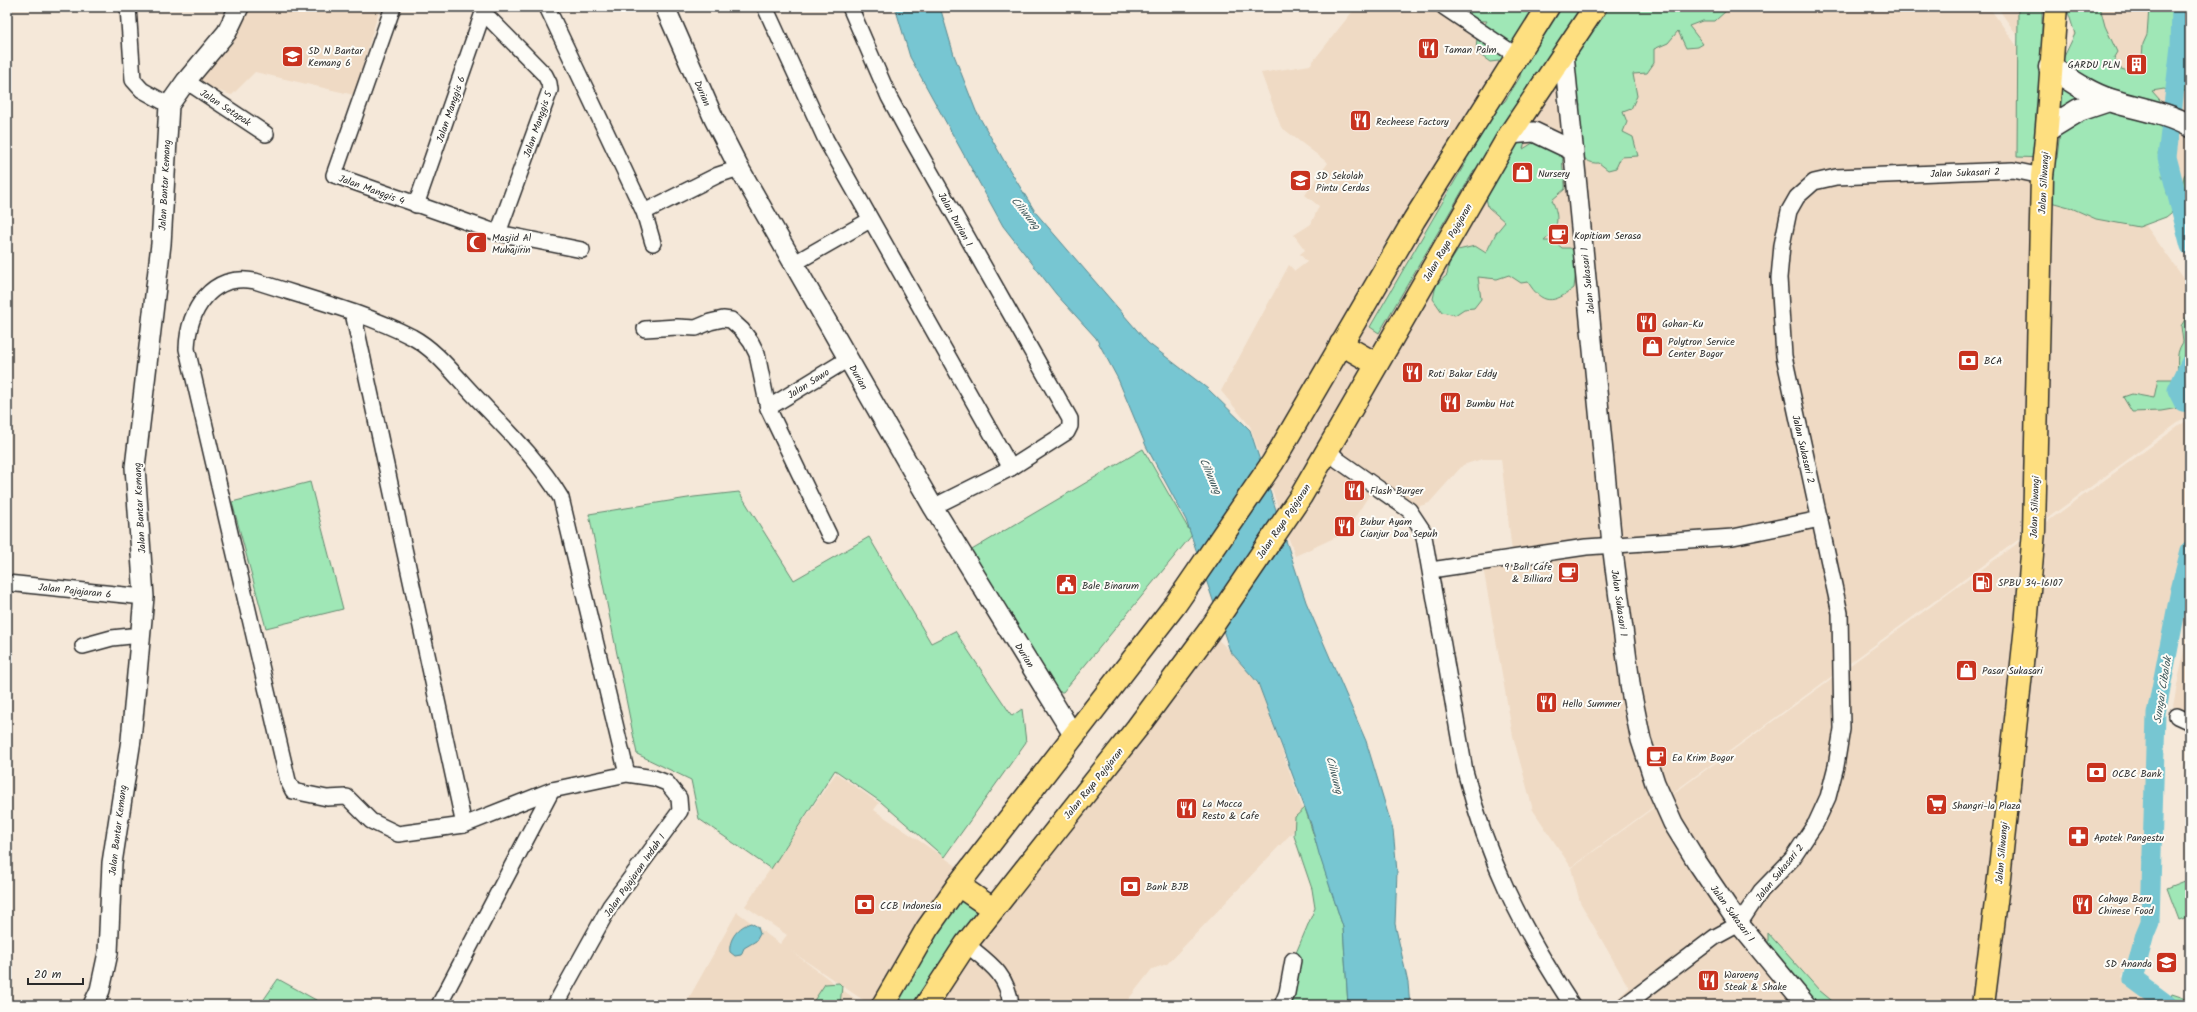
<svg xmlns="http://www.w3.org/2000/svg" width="2197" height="1012" viewBox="0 0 2197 1012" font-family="Kalam,sans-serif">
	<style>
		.built { fill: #efdac4 }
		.green { fill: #9fe7b6; stroke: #658970 }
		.water { fill: #77c6d2; stroke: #59888f }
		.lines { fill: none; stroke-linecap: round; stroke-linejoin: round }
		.canal { stroke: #77c6d2; stroke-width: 19 }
		.minor-casing { stroke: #2b2b2b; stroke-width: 18 }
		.tertiary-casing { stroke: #2b2b2b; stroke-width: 22 }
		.secondary-casing { stroke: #2b2b2b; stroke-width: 25 }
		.primary-casing { stroke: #2b2b2b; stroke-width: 25 }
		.trunk-casing { stroke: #2b2b2b; stroke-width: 25 }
		.minor { stroke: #fdfcf7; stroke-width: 15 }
		.tertiary { stroke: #fdfcf7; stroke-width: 19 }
		.secondary { stroke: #fdfcf7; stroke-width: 22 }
		.primary { stroke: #fedf80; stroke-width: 22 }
		.trunk { stroke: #fedf80; stroke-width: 22 }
		.labels { text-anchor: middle; stroke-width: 4; stroke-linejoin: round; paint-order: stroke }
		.poi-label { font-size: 10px; fill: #2b2b2b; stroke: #fdfcf7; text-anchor: start }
		.street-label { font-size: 10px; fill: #2b2b2b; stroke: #fdfcf7 }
		.water-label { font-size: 11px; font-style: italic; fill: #425a5d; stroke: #fdfcf7 }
	</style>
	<rect width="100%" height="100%" fill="#f5e8d9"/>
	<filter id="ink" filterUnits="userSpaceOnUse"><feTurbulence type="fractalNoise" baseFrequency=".025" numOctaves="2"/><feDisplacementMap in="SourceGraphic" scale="8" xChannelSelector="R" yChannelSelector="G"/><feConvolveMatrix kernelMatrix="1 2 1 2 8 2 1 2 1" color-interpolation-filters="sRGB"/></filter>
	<g filter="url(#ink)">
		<g class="built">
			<polygon points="246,7 380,7 354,95 255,72 232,95 194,84 235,38"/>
			<polygon points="1356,7 1989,7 2190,287 2190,414 1571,867 1533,810 1513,736 1483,567 1513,560 1501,459 1482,459 1463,465 1429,503 1417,507 1373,489 1345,533 1295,556 1250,426 1221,391 1289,265 1295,271 1307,262 1300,254 1305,250 1294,235 1311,224 1319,206 1305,195 1328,163 1281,127 1261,73 1310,65"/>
			<polygon points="1997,7 2036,7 2035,60"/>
			<polygon points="2074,7 2190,7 2190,134 2171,120 2168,154 2176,131 2190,141 2190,243 2175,199 2168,159 2164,189 2070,107"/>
			<polygon points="2190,418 2190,535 2151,714 2144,918 2122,977 2163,1005 1611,1005 1629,988 1580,902 1571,868"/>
			<polygon points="2190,620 2190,719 2173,706"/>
			<polygon points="1209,631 1230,651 1258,683 1306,818 1167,964 1152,969 1124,1005 926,1005"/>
			<polygon points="836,773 879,803 874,810 961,869 869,1004 791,951 863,1005 685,1005 737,912 780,944 787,935 745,906"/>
		</g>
		<g class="green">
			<path d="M 1443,7 L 1735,7 L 1727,10 L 1715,21 L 1702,21 L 1689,26 L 1703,44 L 1698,47 L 1686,48 L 1678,31 L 1668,43 L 1654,49 L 1654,63 L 1647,73 L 1633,74 L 1637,96 L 1631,109 L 1623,112 L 1627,122 L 1623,132 L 1633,137 L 1638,156 L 1621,157 L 1616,168 L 1608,170 L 1599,163 C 1590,164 1582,159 1579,149 L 1583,140 L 1575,132 L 1580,105 L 1576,93 L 1561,95 L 1549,77 L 1529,84 L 1519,101 L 1527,135 L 1523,149 L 1536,141 L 1552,147 L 1563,157 C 1561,169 1566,177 1565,189 L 1552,200 C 1560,218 1559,228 1544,241 L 1554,241 L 1562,248 L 1570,248 L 1583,257 L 1576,271 L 1574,288 C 1554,304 1542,305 1528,282 L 1521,283 L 1509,275 L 1497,279 L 1478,277 L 1481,299 L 1474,308 L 1464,309 L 1455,315 L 1442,312 L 1433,299 L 1436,285 L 1447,275 L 1449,264 L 1458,250 L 1475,246 L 1486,253 L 1496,233 L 1505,222 L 1488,207 L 1483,184 L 1488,174 L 1475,169 L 1379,333 L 1370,327 L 1467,160 L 1464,158 L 1486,116 L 1505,101 L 1520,77 L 1521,63 L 1507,60 L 1490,62 L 1476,52 L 1477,37 L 1487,21 L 1449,20 Z"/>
			<polygon points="2018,7 2042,7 2042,158 2017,157"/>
			<polygon points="2070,7 2100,7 2105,26 2117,52 2114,57 2118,68 2131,72 2142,59 2143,44 2147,35 2149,7 2188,7 2186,13 2190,17 2190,89 2179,93 2171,89 2169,91 2164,89 2152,91 2160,100 2159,117 2165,131 2163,146 2158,154 2165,165 2162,176 2168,184 2167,193 2176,209 2166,217 2139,227 2096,219 2069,207 2047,201 2049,167 2057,158 2060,131 2061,63 2075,34 2068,12"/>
			<polygon points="2190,166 2190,200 2182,188 2184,176"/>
			<path d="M 2190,317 L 2190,406 L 2161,411 L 2132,412 L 2123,397 L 2132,394 L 2154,398 L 2158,379 L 2175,379 C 2181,365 2173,357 2183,342 L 2181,326 L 2186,318 Z"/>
			<polygon points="1143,449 1192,535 1063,692 1049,691 965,554"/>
			<polygon points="310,482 343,609 266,628 232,502"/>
			<polygon points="739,492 794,580 869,537 931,643 955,631 1012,716 1022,709 1026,742 944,857 881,802 835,770 771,869 699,819 691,780 637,754 589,514 694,497"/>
			<polygon points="1305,808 1343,927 1348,1005 1295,1005 1287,993 1293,960 1315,908 1312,889 1294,836 1295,817"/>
			<polygon points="2190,879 2190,916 2179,920 2167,888"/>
			<polygon points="958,885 993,909 926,1005 870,1005"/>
			<polygon points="1768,933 1819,990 1837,1005 1815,1005 1804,994 1768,949"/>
			<polygon points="278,979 325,1005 260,1005"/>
			<polygon points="839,983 842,986 840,1005 811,1005 825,984"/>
			<polygon points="2172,994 2184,998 2189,1005 2168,1005"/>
		</g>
		<g class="water">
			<polygon points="895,7 940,7 954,55 976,111 1003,159 1036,213 1148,343 1208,389 1250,430 1306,602 1366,741 1393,830 1397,871 1395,924 1408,983 1410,1005 1348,1005 1343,927 1319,854 1311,824 1258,683 1230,651 1186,520 1146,446 1118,379 1096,338 1056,294 1003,226 910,57"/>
			<path d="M 751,923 L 758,927 L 760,934 L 756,941 L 744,948 L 741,955 L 735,956 L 730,952 C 728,939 739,926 751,923 Z"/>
		</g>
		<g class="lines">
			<g class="canal">
				<polyline points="2181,7 2180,46 2167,157 2190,246"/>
				<polyline points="2190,363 2177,390 2183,402 2190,403"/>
				<polyline points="2168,1005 2133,979 2145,934 2150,922 2156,714 2180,590 2190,550"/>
			</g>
			<defs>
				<g id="minor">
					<polyline points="128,7 133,80 142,90 169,105"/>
					<polyline points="393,7 334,175 498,233 582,250"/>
					<polyline points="547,7 644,212 653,243"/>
					<polyline points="765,7 826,140 1011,468"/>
					<polyline points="850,7 889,97 910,136 1070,419 1070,426 1067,432 1011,468 933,507"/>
					<polyline points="1444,7 1517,56"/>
					<polyline points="484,13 545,75 549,83 550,90 498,233"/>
					<polyline points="186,81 266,134"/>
					<polyline points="416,205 485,7"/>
					<polyline points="644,212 718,175 739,168"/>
					<polyline points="793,264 870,220"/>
					<polyline points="353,313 464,825"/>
					<polyline points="645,329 677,327 696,328 710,322 723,319 731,320 742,330 751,342 757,354 768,408 829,535"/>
					<polyline points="768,408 848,359"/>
					<path d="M 1329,450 L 1338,460 L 1409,510 L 1423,531 L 1465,771 C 1488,861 1521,927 1572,1005"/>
					<polyline points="1431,570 1586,547 1733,537 1820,519"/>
					<polyline points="7,583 144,597"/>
					<polyline points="83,646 112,638 140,635"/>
					<polyline points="2177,716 2190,722"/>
					<path d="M 966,944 C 989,963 1007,973 1011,1005"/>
					<polyline points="439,1005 552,790"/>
					<path d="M 555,1005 L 610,906 L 680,811 L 679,798 L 667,783 L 654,778 L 627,774 L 552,790 L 464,825 L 398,834 L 371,821 L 347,797 L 327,798 L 293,791 L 288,781 L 187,349 C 188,310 212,272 255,281 C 307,298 363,312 412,337 C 436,350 453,373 471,392 C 503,426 537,458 561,498 L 627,774"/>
					<polyline points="1282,1005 1287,993 1293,960"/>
					<polyline points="1625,1005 1715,937 1739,924 1761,891 1792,859 1816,823 1828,797 1836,766 1842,729 1840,613 1784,356 1779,278 1782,245 1789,211 1797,197 1814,182 1836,177 2013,170 2042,176"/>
				</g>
				<g id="tertiary">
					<polyline points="665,7 714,119 739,168 933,507 1074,736"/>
					<polyline points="1564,54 1612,544 1631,691 1641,740 1655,783 1673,823 1697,862 1739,924 1806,1005"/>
					<polyline points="1510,134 1534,132 1574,151"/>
					<polyline points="93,1005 100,990 108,953 112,863 131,740 144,597 135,467 161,244 169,105 186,81 227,32 239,7"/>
				</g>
				<g id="secondary">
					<path d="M 2050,67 C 2069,79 2088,93 2110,100 C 2137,109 2165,112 2190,126"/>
					<polyline points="2048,129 2079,110 2109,100"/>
				</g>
				<path id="primary" d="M 1983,1005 L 1999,878 L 2026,626 L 2034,531 L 2042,176 C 2049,120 2051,63 2056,7"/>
				<g id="trunk">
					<polyline points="1341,344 1376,364"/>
					<polyline points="958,885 993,909"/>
					<polyline points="883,1005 927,929 958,885 1175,605 1273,462 1414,220 1548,7"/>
					<polyline points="926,1005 966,944 1137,728 1209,631 1301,496 1510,134 1595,7"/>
				</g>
			</defs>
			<use href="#minor" class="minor-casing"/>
			<use href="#tertiary" class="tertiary-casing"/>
			<use href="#secondary" class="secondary-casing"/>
			<use href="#primary" class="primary-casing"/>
			<use href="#trunk" class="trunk-casing"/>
			<use href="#minor" class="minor"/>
			<use href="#tertiary" class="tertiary"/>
			<use href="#secondary" class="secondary"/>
			<use href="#primary" class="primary"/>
			<use href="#trunk" class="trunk"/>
		</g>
	</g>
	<defs>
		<symbol id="restaurant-square" viewBox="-11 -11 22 22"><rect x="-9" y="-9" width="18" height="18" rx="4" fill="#c8321e" stroke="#fdfcf7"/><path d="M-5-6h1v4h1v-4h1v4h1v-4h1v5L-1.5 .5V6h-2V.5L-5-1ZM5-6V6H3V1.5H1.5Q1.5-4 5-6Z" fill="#fff"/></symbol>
		<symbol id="school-square" viewBox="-11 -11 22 22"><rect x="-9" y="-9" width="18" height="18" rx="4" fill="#c8321e" stroke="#fdfcf7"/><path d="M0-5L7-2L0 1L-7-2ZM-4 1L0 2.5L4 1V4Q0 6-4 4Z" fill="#fff"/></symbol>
		<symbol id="building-square" viewBox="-11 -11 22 22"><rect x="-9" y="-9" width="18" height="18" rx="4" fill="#c8321e" stroke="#fdfcf7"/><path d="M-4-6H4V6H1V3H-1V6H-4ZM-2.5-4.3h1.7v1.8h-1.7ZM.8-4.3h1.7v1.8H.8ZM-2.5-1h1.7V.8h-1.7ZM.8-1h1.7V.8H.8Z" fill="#fff"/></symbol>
		<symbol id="shop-square" viewBox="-11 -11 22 22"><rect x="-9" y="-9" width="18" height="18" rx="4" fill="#c8321e" stroke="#fdfcf7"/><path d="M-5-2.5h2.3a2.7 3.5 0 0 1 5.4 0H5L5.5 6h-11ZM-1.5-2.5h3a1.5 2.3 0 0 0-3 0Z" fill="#fff"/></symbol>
		<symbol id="cafe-square" viewBox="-11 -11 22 22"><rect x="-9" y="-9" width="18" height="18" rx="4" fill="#c8321e" stroke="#fdfcf7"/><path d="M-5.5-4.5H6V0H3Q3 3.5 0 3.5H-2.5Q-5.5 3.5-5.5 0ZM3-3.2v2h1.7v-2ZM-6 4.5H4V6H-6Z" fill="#fff"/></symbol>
		<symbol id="mosque-square" viewBox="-11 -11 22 22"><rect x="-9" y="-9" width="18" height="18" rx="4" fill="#c8321e" stroke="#fdfcf7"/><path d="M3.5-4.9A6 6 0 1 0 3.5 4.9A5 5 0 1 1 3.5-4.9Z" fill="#fff"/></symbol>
		<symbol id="bank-square" viewBox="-11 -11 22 22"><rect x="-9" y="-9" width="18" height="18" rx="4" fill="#c8321e" stroke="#fdfcf7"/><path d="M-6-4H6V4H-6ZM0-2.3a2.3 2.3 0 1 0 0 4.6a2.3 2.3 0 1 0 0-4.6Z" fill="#fff"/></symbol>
		<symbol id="fuel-square" viewBox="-11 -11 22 22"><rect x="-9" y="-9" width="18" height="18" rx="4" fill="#c8321e" stroke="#fdfcf7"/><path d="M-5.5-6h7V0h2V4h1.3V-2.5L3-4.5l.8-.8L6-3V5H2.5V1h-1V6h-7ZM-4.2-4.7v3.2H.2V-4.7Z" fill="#fff"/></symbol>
		<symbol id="civic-square" viewBox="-11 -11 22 22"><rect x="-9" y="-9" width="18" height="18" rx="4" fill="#c8321e" stroke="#fdfcf7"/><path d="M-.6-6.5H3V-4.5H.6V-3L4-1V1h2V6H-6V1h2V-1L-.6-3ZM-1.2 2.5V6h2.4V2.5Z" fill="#fff"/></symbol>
		<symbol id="supermarket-square" viewBox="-11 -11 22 22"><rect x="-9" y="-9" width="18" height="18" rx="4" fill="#c8321e" stroke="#fdfcf7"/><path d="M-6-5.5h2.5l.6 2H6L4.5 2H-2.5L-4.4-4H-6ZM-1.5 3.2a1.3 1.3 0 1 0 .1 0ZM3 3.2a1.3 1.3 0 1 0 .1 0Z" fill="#fff"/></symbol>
		<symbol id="pharmacy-square" viewBox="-11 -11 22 22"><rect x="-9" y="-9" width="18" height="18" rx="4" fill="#c8321e" stroke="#fdfcf7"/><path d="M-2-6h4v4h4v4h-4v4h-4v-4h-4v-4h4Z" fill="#fff"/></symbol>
	</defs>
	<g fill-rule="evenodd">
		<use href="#restaurant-square" x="1416" y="36" width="25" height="25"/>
		<use href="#school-square" x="280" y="44" width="25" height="25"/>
		<use href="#building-square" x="2124" y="52" width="25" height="25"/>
		<use href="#restaurant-square" x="1348" y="108" width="25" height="25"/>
		<use href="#shop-square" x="1510" y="160" width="25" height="25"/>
		<use href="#school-square" x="1288" y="168" width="25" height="25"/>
		<use href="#cafe-square" x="1546" y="222" width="25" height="25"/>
		<use href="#mosque-square" x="464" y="230" width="25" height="25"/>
		<use href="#restaurant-square" x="1634" y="310" width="25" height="25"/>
		<use href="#shop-square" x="1640" y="334" width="25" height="25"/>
		<use href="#bank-square" x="1956" y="348" width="25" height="25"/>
		<use href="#restaurant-square" x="1400" y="360" width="25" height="25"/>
		<use href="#restaurant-square" x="1438" y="390" width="25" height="25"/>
		<use href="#restaurant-square" x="1342" y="478" width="25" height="25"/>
		<use href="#restaurant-square" x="1332" y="514" width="25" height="25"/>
		<use href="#cafe-square" x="1556" y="560" width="25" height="25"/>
		<use href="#fuel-square" x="1970" y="570" width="25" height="25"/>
		<use href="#civic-square" x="1054" y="572" width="25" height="25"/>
		<use href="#shop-square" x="1954" y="658" width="25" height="25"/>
		<use href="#restaurant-square" x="1534" y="690" width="25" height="25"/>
		<use href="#cafe-square" x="1644" y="744" width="25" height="25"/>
		<use href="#bank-square" x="2084" y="760" width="25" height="25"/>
		<use href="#supermarket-square" x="1924" y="792" width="25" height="25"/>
		<use href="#restaurant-square" x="1174" y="796" width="25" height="25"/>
		<use href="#pharmacy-square" x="2066" y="824" width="25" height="25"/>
		<use href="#bank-square" x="1118" y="874" width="25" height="25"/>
		<use href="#restaurant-square" x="2070" y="892" width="25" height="25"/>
		<use href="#bank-square" x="852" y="892" width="25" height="25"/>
		<use href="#school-square" x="2154" y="950" width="25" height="25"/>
		<use href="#restaurant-square" x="1696" y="968" width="25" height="25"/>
	</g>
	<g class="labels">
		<g class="poi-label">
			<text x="1444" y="53">Taman Palm</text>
			<text x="308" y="54">SD N Bantar<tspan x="308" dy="12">Kemang 6</tspan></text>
			<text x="2120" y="68" text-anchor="end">GARDU PLN</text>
			<text x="1376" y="125">Recheese Factory</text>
			<text x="1538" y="177">Nursery</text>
			<text x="1316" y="179">SD Sekolah<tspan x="1316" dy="12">Pintu Cerdas</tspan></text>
			<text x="1574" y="239">Kopitiam Serasa</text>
			<text x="492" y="241">Masjid Al<tspan x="492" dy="12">Muhajirin</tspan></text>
			<text x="1662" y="327">Gohan-Ku</text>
			<text x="1668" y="345">Polytron Service<tspan x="1668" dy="12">Center Bogor</tspan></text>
			<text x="1984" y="364">BCA</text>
			<text x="1428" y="377">Roti Bakar Eddy</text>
			<text x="1466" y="407">Bumbu Hot</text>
			<text x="1370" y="494">Flash Burger</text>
			<text x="1360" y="525">Bubur Ayam<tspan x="1360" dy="12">Cianjur Doa Sepuh</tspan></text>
			<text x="1552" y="570" text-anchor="end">9 Ball Cafe<tspan x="1552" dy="12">&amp; Billiard</tspan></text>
			<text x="1998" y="586">SPBU 34-16107</text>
			<text x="1082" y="589">Bale Binarum</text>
			<text x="1982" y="674">Pasar Sukasari</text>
			<text x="1562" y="707">Hello Summer</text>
			<text x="1672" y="761">Ea Krim Bogor</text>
			<text x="2112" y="777">OCBC Bank</text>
			<text x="1202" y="807">La Mocca<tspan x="1202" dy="12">Resto &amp; Cafe</tspan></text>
			<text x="1952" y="809">Shangri-la Plaza</text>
			<text x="2094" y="841">Apotek Pangestu</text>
			<text x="1146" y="890">Bank BJB</text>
			<text x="2098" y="902">Cahaya Baru<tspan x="2098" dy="12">Chinese Food</tspan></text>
			<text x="880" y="909">CCB Indonesia</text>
			<text x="2152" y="967" text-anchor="end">SD Ananda</text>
			<text x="1724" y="978">Waroeng<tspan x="1724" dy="12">Steak &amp; Shake</tspan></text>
		</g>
		<g class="street-label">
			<text transform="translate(703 93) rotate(67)" y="4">Durian</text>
			<text transform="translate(226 107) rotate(33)" y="4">Jalan Setapak</text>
			<text transform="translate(450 109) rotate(-71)" y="4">Jalan Manggis 6</text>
			<text transform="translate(537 124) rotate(-71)" y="4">Jalan Manggis 5</text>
			<text transform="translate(1965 172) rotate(-2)" y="4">Jalan Sukasari 2</text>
			<text transform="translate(2043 183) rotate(-87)" y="4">Jalan Siliwangi</text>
			<text transform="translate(164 185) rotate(-87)" y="4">Jalan Bantar Kemang</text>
			<text transform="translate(372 189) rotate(20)" y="4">Jalan Manggis 4</text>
			<text transform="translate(956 219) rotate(61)" y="4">Jalan Durian 1</text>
			<text transform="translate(1447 242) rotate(-60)" y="4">Jalan Raya Pajajaran</text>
			<text transform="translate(1587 281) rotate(-96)" y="4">Jalan Sukasari 1</text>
			<text transform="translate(859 377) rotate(60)" y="4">Durian</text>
			<text transform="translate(808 383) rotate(-32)" y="4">Jalan Sawo</text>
			<text transform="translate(1804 449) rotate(77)" y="4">Jalan Sukasari 2</text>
			<text transform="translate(2034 507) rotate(-88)" y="4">Jalan Siliwangi</text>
			<text transform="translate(139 508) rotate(-93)" y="4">Jalan Bantar Kemang</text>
			<text transform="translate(1283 521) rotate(-56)" y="4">Jalan Raya Pajajaran</text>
			<text transform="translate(75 590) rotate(6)" y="4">Jalan Pajajaran 6</text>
			<text transform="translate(1620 603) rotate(82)" y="4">Jalan Sukasari 1</text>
			<text transform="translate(1025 655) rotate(58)" y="4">Durian</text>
			<text transform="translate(1093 783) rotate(-51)" y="4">Jalan Raya Pajajaran</text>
			<text transform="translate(117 830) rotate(-83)" y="4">Jalan Bantar Kemang</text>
			<text transform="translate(2001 853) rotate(-85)" y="4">Jalan Siliwangi</text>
			<text transform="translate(1779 872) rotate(-51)" y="4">Jalan Sukasari 2</text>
			<text transform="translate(634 875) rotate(-55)" y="4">Jalan Pajajaran Indah I</text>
			<text transform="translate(1733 913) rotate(54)" y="4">Jalan Sukasari 1</text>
		</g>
		<g class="water-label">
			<text transform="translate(1026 213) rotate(51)" y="4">Ciliwung</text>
			<text transform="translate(1211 476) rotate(66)" y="4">Ciliwung</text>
			<text transform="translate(2162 690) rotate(-81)" y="4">Sungai Cibalok</text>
			<text transform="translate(1335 775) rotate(75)" y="4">Ciliwung</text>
		</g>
	</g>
	<rect width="2197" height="1012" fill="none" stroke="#fdfcf7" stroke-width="24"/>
	<rect x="12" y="12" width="2173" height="988" fill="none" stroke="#2b2b2b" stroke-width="1.5" filter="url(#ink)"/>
	<path d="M28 978v6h55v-6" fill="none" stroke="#2b2b2b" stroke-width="2"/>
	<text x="34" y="978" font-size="12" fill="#2b2b2b" stroke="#fdfcf7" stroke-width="3" paint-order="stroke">20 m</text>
</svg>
